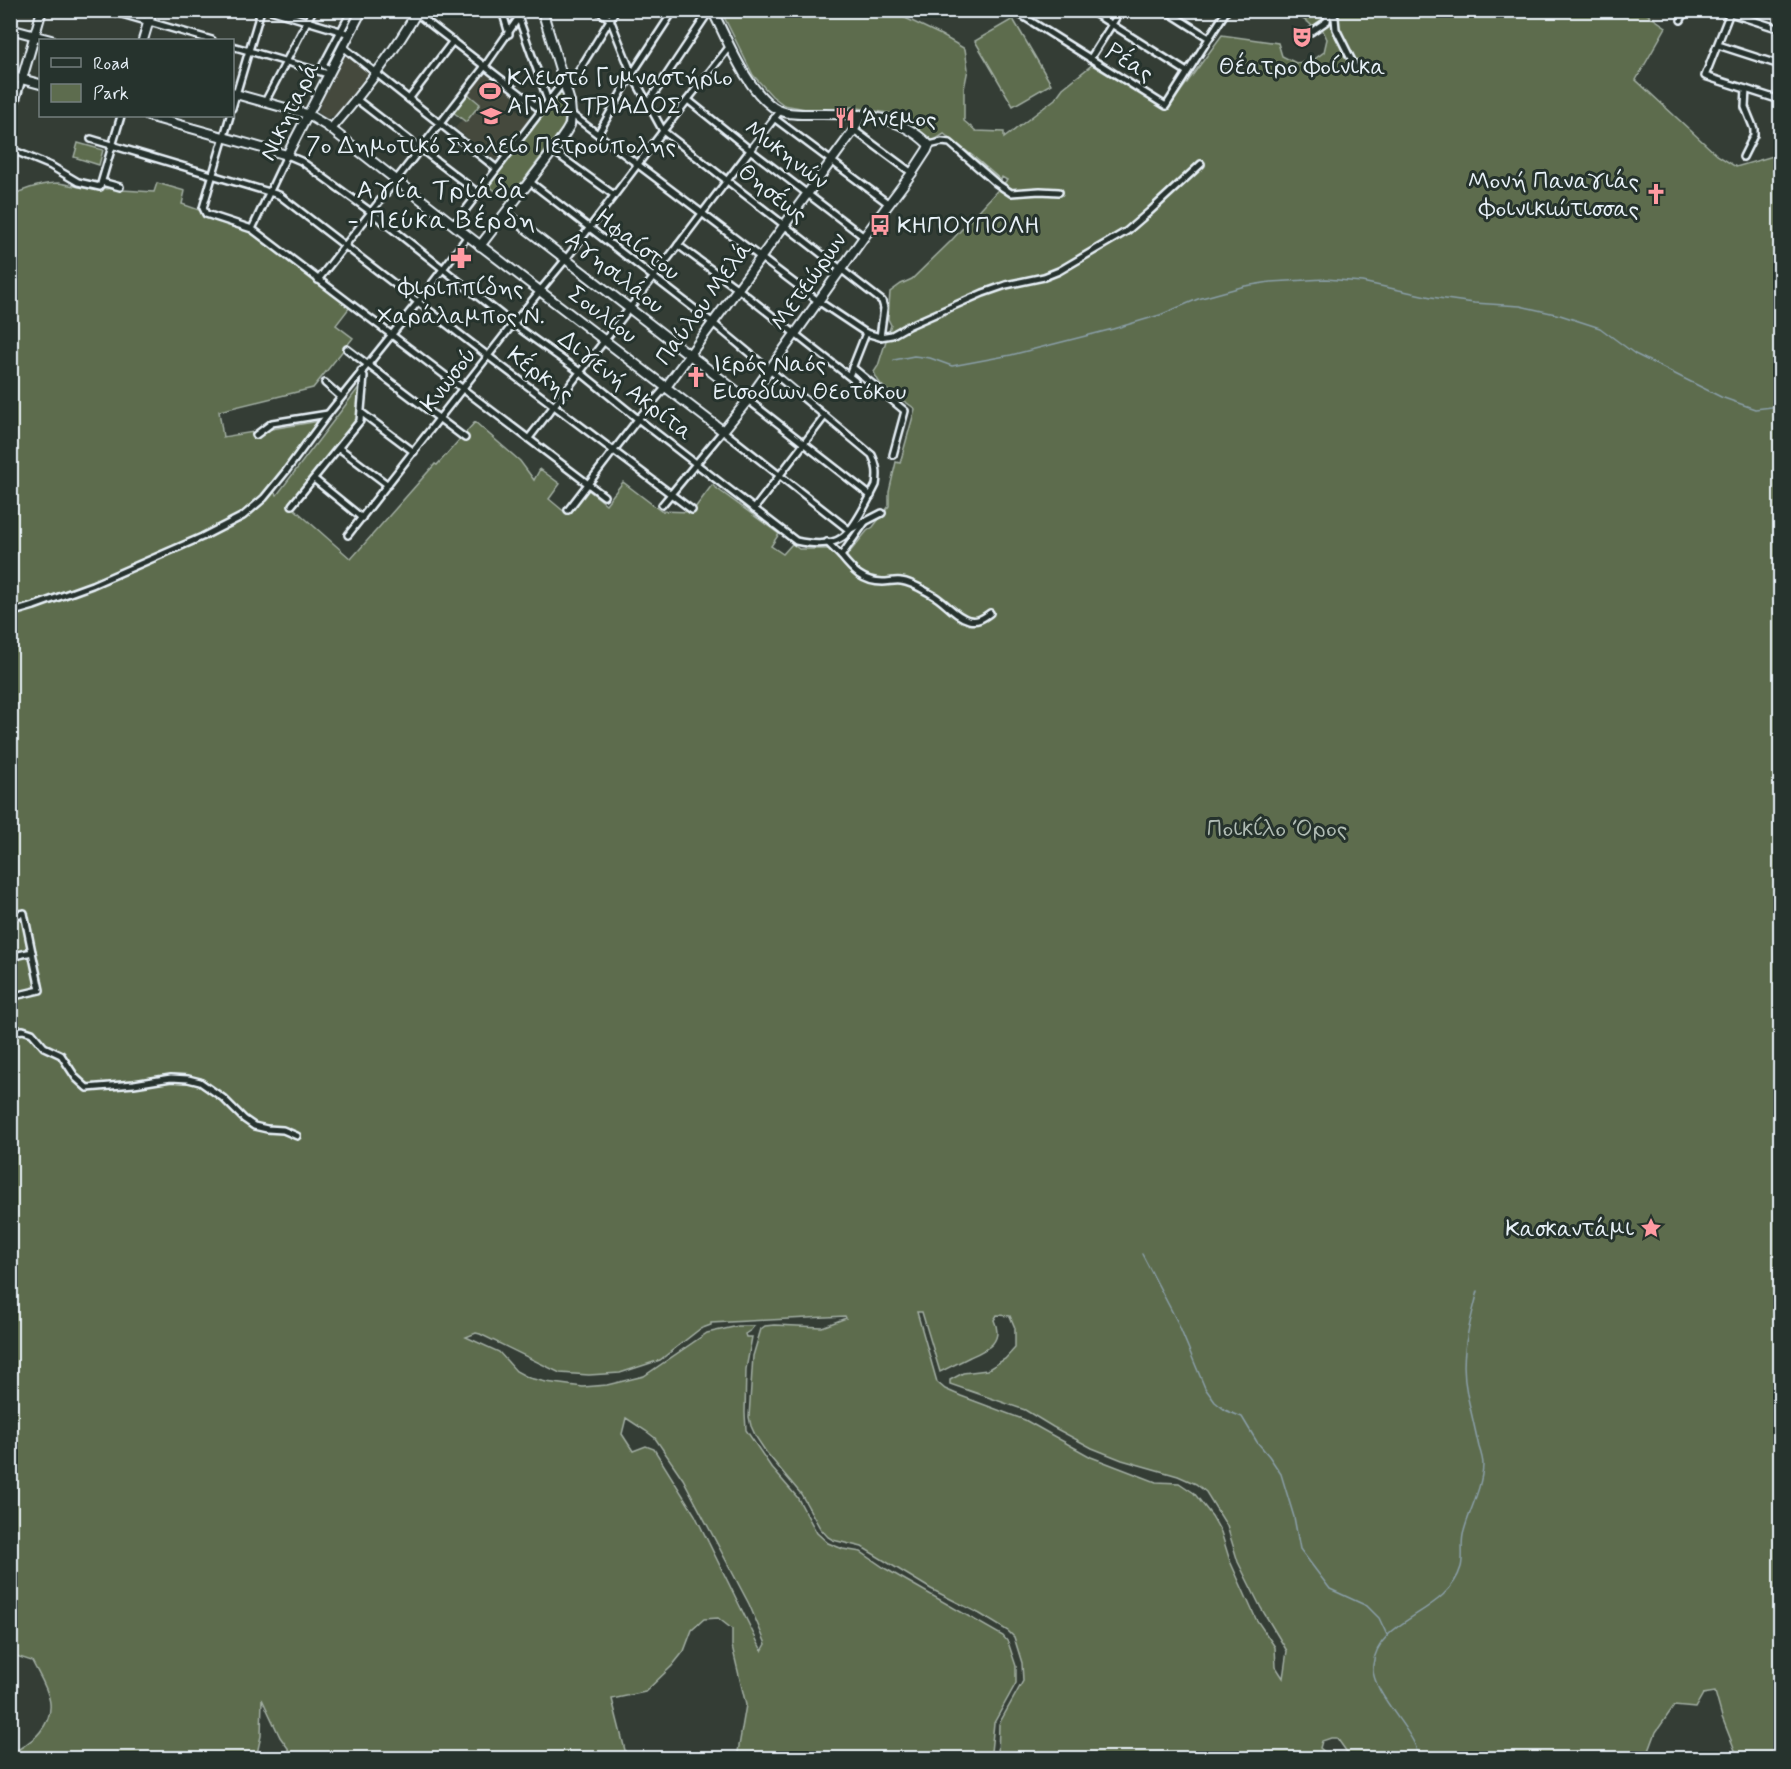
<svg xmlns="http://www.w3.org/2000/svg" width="1791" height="1769" viewBox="0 0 1791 1769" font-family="Mynerve,sans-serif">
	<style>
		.built { fill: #44493e }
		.green { fill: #5d6c4e; stroke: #a2aea3; stroke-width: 1.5; fill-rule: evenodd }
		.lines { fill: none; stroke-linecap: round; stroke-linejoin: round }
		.stream { stroke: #8a9fa8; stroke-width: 1.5 }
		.street-casing { stroke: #e8f1f8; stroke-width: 10 }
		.secondary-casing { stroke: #e8f1f8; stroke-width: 12 }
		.street { stroke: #26332d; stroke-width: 5 }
		.secondary { stroke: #26332d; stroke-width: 8 }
		.labels { text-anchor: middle; stroke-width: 6; stroke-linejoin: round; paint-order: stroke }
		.street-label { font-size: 24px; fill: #e8f1f8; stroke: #26332d }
		.poi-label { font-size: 24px; fill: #e8f1f8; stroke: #26332d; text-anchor: start }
		.park-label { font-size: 24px; fill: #b0bcb4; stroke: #26332d }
		.neighbourhood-label { font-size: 26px; letter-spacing: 1.5px; fill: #e8f1f8; stroke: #26332d }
	</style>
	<rect width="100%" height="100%" fill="#343d35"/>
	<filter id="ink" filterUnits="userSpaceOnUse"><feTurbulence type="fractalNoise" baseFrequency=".0167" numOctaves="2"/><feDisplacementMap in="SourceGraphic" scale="12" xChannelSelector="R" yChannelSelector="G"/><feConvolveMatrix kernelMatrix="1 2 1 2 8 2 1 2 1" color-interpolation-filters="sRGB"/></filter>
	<g filter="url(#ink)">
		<g class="built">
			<polygon points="344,53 370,73 370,76 335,118 332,116 327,119 318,112 320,108 318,107 333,81 331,79"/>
			<polygon points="485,71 517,96 511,104 529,119 496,161 455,128 462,120 453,112"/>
		</g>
		<g class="green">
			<path d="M 1641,10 L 1666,27 L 1636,80 L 1717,155 L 1736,167 L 1780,154 L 1780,1758 L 1738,1758 L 1722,1717 L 1715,1692 L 1703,1694 L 1695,1708 L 1674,1706 L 1656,1732 L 1649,1751 L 1662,1758 L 1351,1758 L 1337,1738 L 1331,1738 L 1322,1741 L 1320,1748 L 1332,1758 L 998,1758 L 999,1724 L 1023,1681 L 1022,1663 L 1014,1637 L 1008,1631 L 980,1614 L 931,1589 L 862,1547 L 833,1540 L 828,1537 L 820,1528 L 801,1494 L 766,1452 L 756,1437 L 751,1426 L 749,1417 L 753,1356 L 761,1329 L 765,1326 L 774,1325 L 822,1327 L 846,1318 L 845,1316 L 711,1323 L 711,1325 L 700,1329 L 660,1360 L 620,1373 L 589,1375 L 560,1373 L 480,1334 L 476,1333 L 466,1337 L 499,1352 L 516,1371 L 529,1378 L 546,1382 L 583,1387 L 607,1385 L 644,1376 L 707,1333 L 738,1326 L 754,1326 L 751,1330 L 745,1334 L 746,1337 L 752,1337 L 746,1369 L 745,1413 L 746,1430 L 771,1467 L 797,1497 L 817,1533 L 828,1543 L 843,1549 L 861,1552 L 886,1569 L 1003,1636 L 1008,1642 L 1016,1666 L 1016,1683 L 994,1723 L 991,1752 L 993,1758 L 734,1758 L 738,1752 L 746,1705 L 732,1646 L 732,1629 L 718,1618 L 704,1619 L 692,1630 L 684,1651 L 672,1666 L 645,1692 L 612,1699 L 627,1758 L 295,1758 L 280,1737 L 262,1699 L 261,1736 L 256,1758 L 29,1758 L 13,1753 C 22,1747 34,1740 40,1732 C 61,1706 45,1687 32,1661 L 10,1654 L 10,196 C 25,189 42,183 59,183 L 100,191 L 104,188 L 107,189 L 108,187 L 122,190 L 154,192 L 157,183 L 185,191 L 182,204 L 202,211 L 203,217 L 245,230 L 252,234 L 350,307 L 336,325 L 353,338 L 313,388 L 219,411 L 223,437 L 320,421 L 269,488 L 277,495 L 360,386 L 358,420 L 290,505 L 351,559 L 435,464 L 437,465 L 475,422 L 520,461 L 534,480 L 540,469 L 560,484 L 549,499 L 567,514 L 587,489 L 606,504 L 623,482 L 661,511 L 692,512 L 712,485 L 779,534 L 771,546 L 783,554 L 792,544 L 799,549 L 829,549 L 845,565 L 845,558 L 867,531 L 873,527 L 889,506 L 889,492 L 896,462 L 900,463 L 915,409 C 899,395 882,394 874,372 L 878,366 L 891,325 L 888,319 L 890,292 L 901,284 L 912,279 L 950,242 L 1007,180 L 1002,177 L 1001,180 L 973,156 L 944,134 L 933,141 L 899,115 L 852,107 L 831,110 L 811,110 L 784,105 L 772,96 L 753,75 L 721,11 L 899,11 L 899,15 L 941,35 L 965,49 L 968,69 L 964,89 L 964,121 L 976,131 L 1004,132 L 1004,138 L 1055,99 L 1063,88 L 1092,65 L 1167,110 L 1222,35 L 1278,43 L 1282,56 L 1296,63 L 1312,61 L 1324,52 L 1327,39 L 1320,24 L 1314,28 L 1308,22 L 1299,17 L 1303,11 ZM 917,1312 L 922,1312 L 940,1372 C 950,1367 960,1362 970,1357 C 988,1349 1004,1342 994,1320 L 997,1315 L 1010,1316 L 1015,1328 L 1015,1348 L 1005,1359 L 987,1370 L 963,1373 L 950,1380 L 950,1384 L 1025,1410 L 1053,1427 L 1092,1448 L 1122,1460 L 1178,1476 L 1196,1484 L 1206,1492 L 1227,1526 L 1238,1562 L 1261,1608 L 1287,1651 L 1283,1678 L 1276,1667 L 1275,1647 L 1256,1619 L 1230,1561 L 1221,1532 L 1212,1516 L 1194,1493 L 1179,1483 L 1156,1482 L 1091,1457 L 1025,1420 L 961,1396 L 945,1389 L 937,1382 ZM 626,1418 L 646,1431 L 655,1438 L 683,1479 L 749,1604 L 766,1644 L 762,1651 L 695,1515 L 654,1449 L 646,1446 L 633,1451 L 622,1434 Z"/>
			<polygon points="1013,19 1051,84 1013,106 975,41"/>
			<polygon points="561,88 566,107 564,126 508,201 488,185"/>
			<polygon points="468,94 480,104 466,122 453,112"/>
			<polygon points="78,143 103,150 99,165 74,157"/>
		</g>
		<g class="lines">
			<g class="stream">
				<polyline points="894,360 914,356 930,358 952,366 1011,355 1113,329 1160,315 1198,299 1245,286 1270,282 1326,279 1362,282 1431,297 1474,303 1520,306 1560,315 1600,328 1635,354 1721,397 1755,409 1780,406"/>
				<polyline points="1142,1254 1177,1321 1205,1388 1215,1402 1225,1410 1242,1417 1257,1442 1269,1456 1281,1474 1294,1517 1300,1549 1330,1589 1367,1606 1379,1618 1387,1635"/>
				<polyline points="1780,1659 1776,1680 1780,1715"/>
				<path d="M 1417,1758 C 1417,1754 1417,1749 1415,1745 C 1406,1723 1370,1689 1373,1665 C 1378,1617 1447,1615 1461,1567 C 1464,1556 1460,1542 1464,1531 C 1470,1509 1482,1488 1483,1465 C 1483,1460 1481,1453 1479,1447 C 1475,1430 1471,1412 1467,1394 C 1459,1356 1469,1327 1478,1291"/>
				<polyline points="1778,1758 1780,1745"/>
			</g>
			<defs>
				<g id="street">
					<polyline points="108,10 212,40"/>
					<polyline points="270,10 350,34"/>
					<polyline points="412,10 541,110"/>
					<polyline points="502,10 509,34"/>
					<polyline points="511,10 521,16"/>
					<polyline points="597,10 610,19 632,74 663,131 882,301 884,308 880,337"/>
					<polyline points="1013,10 1166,106 1227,10"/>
					<polyline points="1089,10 1187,72"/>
					<polyline points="1165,10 1209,38"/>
					<polyline points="1328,10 1335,18 1336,29 1355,67"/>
					<polyline points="1731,10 1705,76 1780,100"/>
					<polyline points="1730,13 1780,29"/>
					<polyline points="519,19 548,101"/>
					<polyline points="1681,20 1686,10"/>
					<polyline points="1311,32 1327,21 1328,11"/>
					<polyline points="1718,45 1780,65"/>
					<polyline points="232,46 328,74"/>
					<polyline points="343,47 496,168"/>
					<polyline points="1090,59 1121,10"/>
					<polyline points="331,70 323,65 352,10"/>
					<polyline points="567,90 616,10"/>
					<polyline points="356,99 478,193"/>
					<polyline points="409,99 453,41"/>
					<polyline points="688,100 750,150 864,237"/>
					<polyline points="265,102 313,10"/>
					<polyline points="648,103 710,10"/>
					<polyline points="10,108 16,100 22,79"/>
					<polyline points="232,108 261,10"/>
					<polyline points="571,114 818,301 866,333 880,337 892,335 908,326 983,293 1006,285 1044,277 1059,271 1127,231 1149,212 1201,164"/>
					<polyline points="230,116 203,208 206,214 252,229 604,496"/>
					<polyline points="774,118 889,204"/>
					<polyline points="854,130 912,173"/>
					<polyline points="598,134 632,74 674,10"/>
					<polyline points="91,139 279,195 488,356 692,510"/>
					<polyline points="929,145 942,142 950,143 996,183 1011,193 1040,191 1059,192"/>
					<polyline points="1778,148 1780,138"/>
					<polyline points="10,149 51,166 78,182 100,187 121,116"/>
					<polyline points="553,151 614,195"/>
					<polyline points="1743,157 1754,135 1754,129 1745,107 1746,89"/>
					<polyline points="102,182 120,187"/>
					<polyline points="454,225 564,81"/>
					<path d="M 252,229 L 287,155 L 301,161 L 371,212 L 513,324 L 580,372 L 638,419 L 796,541 C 810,544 831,546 843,537 C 854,529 870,497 876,485 C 878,473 877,466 872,455 L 713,323 L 530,182"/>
					<polyline points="678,245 738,289 855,381"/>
					<polyline points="318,280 485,66 524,10"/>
					<polyline points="347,349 465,438"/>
					<polyline points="852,367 905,411 893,455"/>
					<polyline points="849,376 866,333"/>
					<polyline points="325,383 341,397"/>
					<polyline points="748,400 871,496"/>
					<polyline points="362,413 414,452"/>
					<polyline points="256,435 272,423 328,414"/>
					<polyline points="529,438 653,278 780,111"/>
					<polyline points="339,448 388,485"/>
					<polyline points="314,479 362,518"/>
					<polyline points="292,505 360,421 364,376 361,371"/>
					<polyline points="662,505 723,431 849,530 882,513"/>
					<polyline points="754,509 825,416"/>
					<polyline points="568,510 638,419 666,387"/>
					<polyline points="348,535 513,324 566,259 663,131 730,46"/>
					<polyline points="827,542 841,556 865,522"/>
					<path d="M 841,556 C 853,571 863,582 883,582 C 889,582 895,580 901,581 C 911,582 922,589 931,594 C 945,601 954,616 969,620 C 978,622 983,618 990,613"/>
					<polyline points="10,613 34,606 92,585 202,537 243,516 264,498 286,471 328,414 418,302 468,236"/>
					<polyline points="10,916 24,913 32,952 10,957"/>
					<polyline points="10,997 40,990 32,952"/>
					<polyline points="10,1032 23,1030 32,1033 44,1047 61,1055 76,1078 87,1088 134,1084 171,1078 188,1079 200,1082 223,1098 244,1119 254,1126 267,1129 283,1130 297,1136"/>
				</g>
				<g id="secondary">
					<polyline points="10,29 51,40"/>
					<polyline points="143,40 152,10"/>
					<polyline points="10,76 40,84"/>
					<polyline points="22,79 42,10"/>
					<path d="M 232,93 L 307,114 L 327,126 L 468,236 L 723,431 L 748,400 L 864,237 L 912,173 L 927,150 L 929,145 C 896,112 856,114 813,114 C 799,114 785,115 773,107 C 745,87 728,41 712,10"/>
					<polyline points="148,116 287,155 362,10"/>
					<path d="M 331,129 C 363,92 394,53 418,10"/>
					<polyline points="506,213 748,400"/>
					<polyline points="480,246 553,151 566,132 570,125 571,114 570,102 542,10"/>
					<polyline points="666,387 854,130 861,115"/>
				</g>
			</defs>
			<use href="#street" class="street-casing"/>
			<use href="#secondary" class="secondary-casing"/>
			<use href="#street" class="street"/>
			<use href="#secondary" class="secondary"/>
		</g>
	</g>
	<defs>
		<symbol id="theatre-bare" viewBox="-9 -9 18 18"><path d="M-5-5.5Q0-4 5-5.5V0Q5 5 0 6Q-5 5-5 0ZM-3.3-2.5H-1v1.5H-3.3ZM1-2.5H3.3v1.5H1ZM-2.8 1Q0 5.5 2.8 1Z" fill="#ff9aa2" stroke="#26332d" stroke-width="2.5" paint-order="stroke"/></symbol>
		<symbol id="stadium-bare" viewBox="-9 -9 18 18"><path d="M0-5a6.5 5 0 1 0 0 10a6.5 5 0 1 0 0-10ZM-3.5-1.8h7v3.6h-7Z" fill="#ff9aa2" stroke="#26332d" stroke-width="2.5" paint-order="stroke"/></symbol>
		<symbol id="school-bare" viewBox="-9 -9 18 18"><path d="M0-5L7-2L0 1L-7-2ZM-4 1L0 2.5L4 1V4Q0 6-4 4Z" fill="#ff9aa2" stroke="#26332d" stroke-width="2.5" paint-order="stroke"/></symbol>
		<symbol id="restaurant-bare" viewBox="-9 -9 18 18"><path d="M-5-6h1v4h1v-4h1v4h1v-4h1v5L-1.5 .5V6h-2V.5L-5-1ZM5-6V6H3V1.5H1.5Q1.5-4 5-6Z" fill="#ff9aa2" stroke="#26332d" stroke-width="2.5" paint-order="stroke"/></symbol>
		<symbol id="church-bare" viewBox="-9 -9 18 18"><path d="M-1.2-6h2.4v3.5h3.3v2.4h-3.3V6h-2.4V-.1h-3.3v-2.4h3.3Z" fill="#ff9aa2" stroke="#26332d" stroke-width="2.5" paint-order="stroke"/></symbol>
		<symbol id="bus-bare" viewBox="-9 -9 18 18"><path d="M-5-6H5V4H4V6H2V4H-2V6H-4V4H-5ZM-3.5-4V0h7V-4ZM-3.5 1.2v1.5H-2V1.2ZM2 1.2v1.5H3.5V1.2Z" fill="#ff9aa2" stroke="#26332d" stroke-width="2.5" paint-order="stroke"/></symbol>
		<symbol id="pharmacy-bare" viewBox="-9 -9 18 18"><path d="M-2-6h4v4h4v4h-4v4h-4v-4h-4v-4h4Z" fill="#ff9aa2" stroke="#26332d" stroke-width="2.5" paint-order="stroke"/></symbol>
		<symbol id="sight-bare" viewBox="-9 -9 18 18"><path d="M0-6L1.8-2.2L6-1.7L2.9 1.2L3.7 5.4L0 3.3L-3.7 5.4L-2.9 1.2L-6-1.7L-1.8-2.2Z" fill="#ff9aa2" stroke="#26332d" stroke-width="2.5" paint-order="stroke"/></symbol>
	</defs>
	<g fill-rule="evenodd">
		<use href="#theatre-bare" x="1287" y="22" width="30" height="30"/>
		<use href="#stadium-bare" x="475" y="76" width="30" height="30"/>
		<use href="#school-bare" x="476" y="101" width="30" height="30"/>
		<use href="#restaurant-bare" x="830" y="103" width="30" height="30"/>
		<use href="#church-bare" x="1641" y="179" width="30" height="30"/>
		<use href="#bus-bare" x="865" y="210" width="30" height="30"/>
		<use href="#pharmacy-bare" x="446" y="243" width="30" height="30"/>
		<use href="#church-bare" x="681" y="362" width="30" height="30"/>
		<use href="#sight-bare" x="1636" y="1213" width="30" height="30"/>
	</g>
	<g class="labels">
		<g class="street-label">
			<text transform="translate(1130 62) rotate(32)" y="8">Ρέας</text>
			<text transform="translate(289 111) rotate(-64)" y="8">Νικηταρά</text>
			<text transform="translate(787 154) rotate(37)" y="8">Μυκηνών</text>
			<text transform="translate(773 193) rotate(38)" y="8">Θησέως</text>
			<text transform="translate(638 244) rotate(38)" y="8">Ηφαίστου</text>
			<text transform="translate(615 272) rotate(38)" y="8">Αγησιλάου</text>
			<text transform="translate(808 281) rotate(-55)" y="8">Μετεώρων</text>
			<text transform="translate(703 303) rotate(-54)" y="8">Παύλου Μελά</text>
			<text transform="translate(603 314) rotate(37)" y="8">Σουλίου</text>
			<text transform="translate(541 374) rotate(37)" y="8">Κέρκης</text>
			<text transform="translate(448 379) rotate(-52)" y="8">Κνωσού</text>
			<text transform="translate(626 385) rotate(38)" y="8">Διγενή Ακρίτα</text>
		</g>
		<g class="poi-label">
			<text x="1302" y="74" text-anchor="middle">Θέατρο Φοίνικα</text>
			<text x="507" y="85">Κλειστό Γυμναστήριο<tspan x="507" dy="28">ΑΓΙΑΣ ΤΡΙΑΔΟΣ</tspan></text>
			<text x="862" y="126">Άνεμος</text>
			<text x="491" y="153" text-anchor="middle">7ο Δημοτικό Σχολείο Πετρούπολης</text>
			<text x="1639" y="188" text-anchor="end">Μονή Παναγιάς<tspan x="1639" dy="28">Φοινικιώτισσας</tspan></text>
			<text x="897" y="233">ΚΗΠΟΥΠΟΛΗ</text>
			<text x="461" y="295" text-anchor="middle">Φιριππίδης<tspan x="461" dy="28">Χαράλαμπος Ν.</tspan></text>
			<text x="713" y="371">Ιερός Ναός<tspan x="713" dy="28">Εισοδίων Θεοτόκου</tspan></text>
			<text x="1634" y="1236" text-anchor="end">Κασκαντάμι</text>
		</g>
		<g class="park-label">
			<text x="1277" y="836">Ποικίλο Όρος</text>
		</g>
		<g class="neighbourhood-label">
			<text x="442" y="198">Αγία Τριάδα<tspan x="442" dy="30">- Πεύκα Βέρδη</tspan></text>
		</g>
	</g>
	<rect width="1791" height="1769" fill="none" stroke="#26332d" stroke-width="36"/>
	<rect x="18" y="18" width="1755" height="1733" fill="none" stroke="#e8f1f8" stroke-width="2" filter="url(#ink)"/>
	<rect x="39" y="39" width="195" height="78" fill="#26332d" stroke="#747f7e" stroke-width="1.5"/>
	<rect x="51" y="58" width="30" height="9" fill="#26332d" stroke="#747f7e" stroke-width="1.5"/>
	<text x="93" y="69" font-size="18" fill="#e8f1f8">Road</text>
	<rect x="51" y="84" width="30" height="18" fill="#5d6c4e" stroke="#747f7e" stroke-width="1.5"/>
	<text x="93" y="99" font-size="18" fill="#e8f1f8">Park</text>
</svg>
